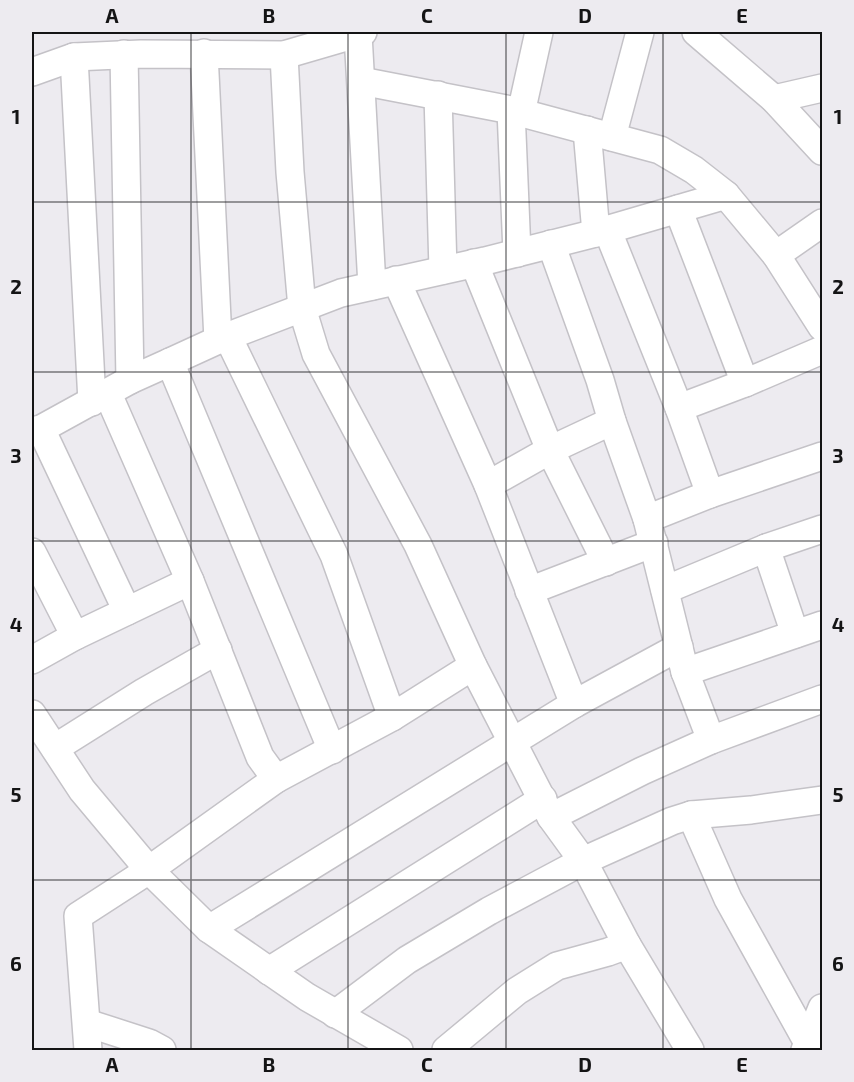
<svg xmlns="http://www.w3.org/2000/svg" width="854" height="1082" viewBox="0 0 854 1082" font-family="'Exo 2',sans-serif">
	<style>
		.lines { fill: none; stroke-linecap: round; stroke-linejoin: round }
		.minor-casing { stroke: #c4c2c7; stroke-width: 30 }
		.minor { stroke: #fff; stroke-width: 27 }
		.grid { fill: none; stroke: #141415; stroke-width: 1.5; stroke-opacity: 0.55 }
		.neatline { fill: none; stroke: #141415; stroke-width: 2 }
		.grid-label { font-size: 20px; text-anchor: middle; font-weight: bold; fill: #141415 }
	</style>
	<rect width="100%" height="100%" fill="#edebf0"/>
	<g class="lines">
		<defs>
			<g id="minor">
				<polyline points="696,32 774,99 822,151"/>
				<polyline points="358,34 372,286"/>
				<polyline points="204,53 218,340"/>
				<polyline points="124,54 130,380"/>
				<polyline points="284,55 290,172 302,308 316,354 418,545 473,666 551,817 583,861 627,945 690,1050"/>
				<polyline points="74,57 92,402"/>
				<polyline points="32,72 74,57 141,54 284,55 363,32"/>
				<polyline points="361,81 511,110 660,150 694,170 726,195 776,255 822,327"/>
				<polyline points="438,95 443,270"/>
				<polyline points="774,99 822,88"/>
				<polyline points="511,110 517,253"/>
				<polyline points="521,113 539,32"/>
				<polyline points="587,130 596,233"/>
				<polyline points="612,137 640,32"/>
				<polyline points="678,209 745,383"/>
				<polyline points="607,229 679,408 710,494"/>
				<polyline points="551,244 600,380 612,421 647,519 685,672 711,740"/>
				<polyline points="776,255 822,223"/>
				<polyline points="474,263 550,450 606,562"/>
				<polyline points="396,280 488,485 574,704"/>
				<polyline points="228,337 334,555 392,717"/>
				<polyline points="170,362 332,750"/>
				<polyline points="108,394 190,581 260,757 276,779"/>
				<polyline points="679,408 745,383 822,350"/>
				<polyline points="41,429 127,611"/>
				<polyline points="32,431 41,429 130,380 170,362 218,340 341,293 485,261 596,233 726,195"/>
				<polyline points="488,485 550,450 612,421"/>
				<polyline points="647,519 710,494 822,456"/>
				<polyline points="766,548 795,634"/>
				<polyline points="32,552 75,636"/>
				<polyline points="665,590 766,548 822,529"/>
				<polyline points="529,591 654,543"/>
				<polyline points="32,660 75,636 190,581"/>
				<polyline points="685,672 822,625"/>
				<polyline points="32,714 82,790 149,870 209,929 307,997 399,1050"/>
				<polyline points="55,748 144,692 218,650"/>
				<polyline points="691,815 728,899 808,1043"/>
				<polyline points="551,817 642,771 711,740 822,699"/>
				<polyline points="209,929 574,704 679,647"/>
				<polyline points="269,971 543,799"/>
				<polyline points="335,1014 407,960 489,911 583,861 672,821 691,815 751,810 822,800"/>
				<polyline points="87,1023 149,1043 162,1050"/>
				<polyline points="88,1050 78,916 149,870 276,779 392,717 473,666"/>
				<polyline points="446,1050 517,991 557,966 608,952 627,945"/>
				<polyline points="805,1050 822,1008"/>
			</g>
		</defs>
		<use href="#minor" class="minor-casing"/>
		<use href="#minor" class="minor"/>
	</g>
	<path class="grid" d="M 191,32 L 191,1050M 348,32 L 348,1050M 506,32 L 506,1050M 663,32 L 663,1050M 32,202 L 822,202M 32,372 L 822,372M 32,541 L 822,541M 32,710 L 822,710M 32,880 L 822,880"/>
	<rect width="854" height="1082" fill="none" stroke="#edebf0" stroke-width="66"/>
	<rect x="33" y="33" width="788" height="1016" class="neatline"/>
	<g class="grid-label">
		<text x="112" y="23">A</text>
		<text x="269" y="23">B</text>
		<text x="427" y="23">C</text>
		<text x="585" y="23">D</text>
		<text x="742" y="23">E</text>
		<text x="16" y="124">1</text>
		<text x="838" y="124">1</text>
		<text x="16" y="294">2</text>
		<text x="838" y="294">2</text>
		<text x="16" y="463">3</text>
		<text x="838" y="463">3</text>
		<text x="16" y="632">4</text>
		<text x="838" y="632">4</text>
		<text x="16" y="802">5</text>
		<text x="838" y="802">5</text>
		<text x="16" y="971">6</text>
		<text x="838" y="971">6</text>
		<text x="112" y="1072">A</text>
		<text x="269" y="1072">B</text>
		<text x="427" y="1072">C</text>
		<text x="585" y="1072">D</text>
		<text x="742" y="1072">E</text>
	</g>
</svg>
